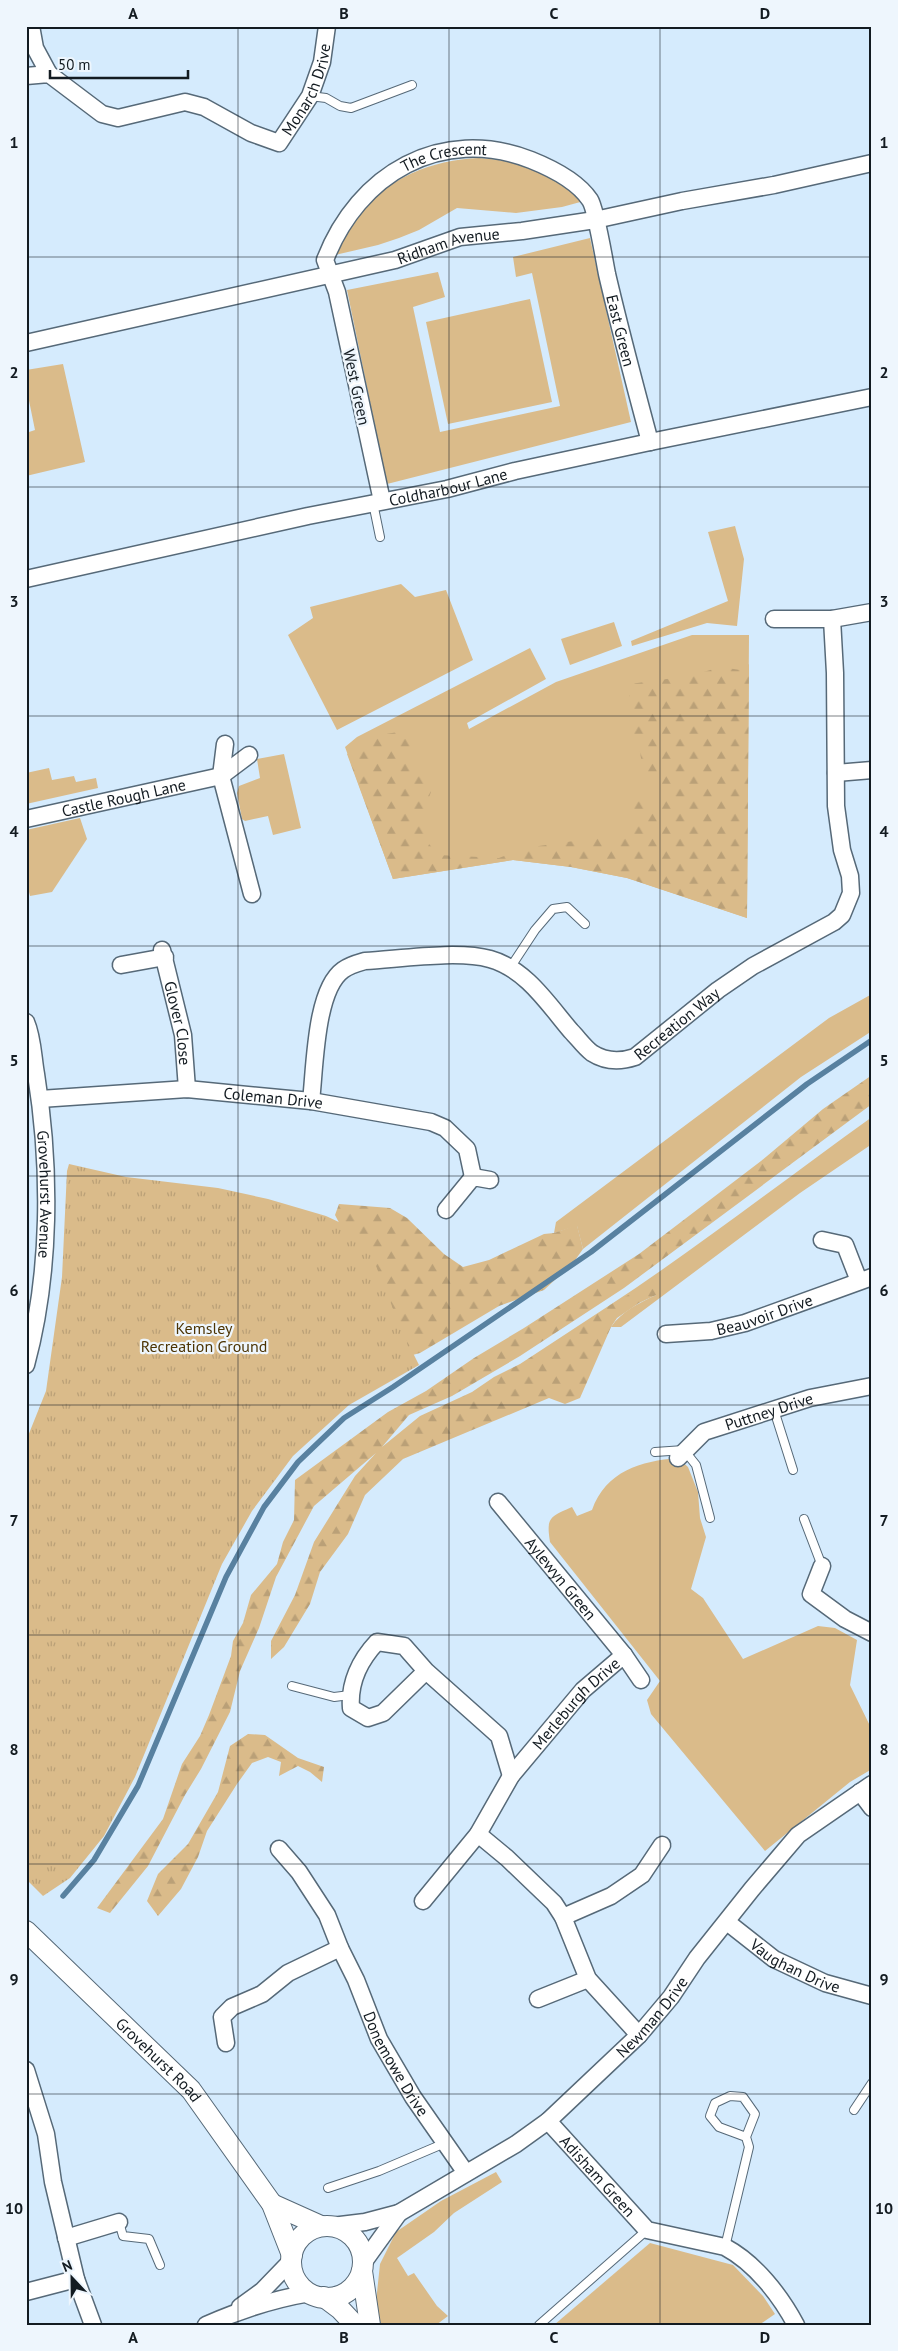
<svg xmlns="http://www.w3.org/2000/svg" width="898" height="2351" viewBox="0 0 898 2351" font-family="'PT Sans',sans-serif">
	<style>
		.green { fill: #dabb8a }
		.forest { fill: url(#forest-firs) }
		.park { fill: url(#park-tufts) }
		.lines { fill: none; stroke-linecap: round; stroke-linejoin: round }
		.stream { stroke: #5881a0; stroke-width: 5.5 }
		.service-casing { stroke: #566978; stroke-width: 10 }
		.minor-casing { stroke: #566978; stroke-width: 19 }
		.tertiary-casing { stroke: #566978; stroke-width: 22 }
		.service { stroke: #fff; stroke-width: 8 }
		.minor { stroke: #fff; stroke-width: 16 }
		.tertiary { stroke: #fff; stroke-width: 20 }
		.grid { fill: none; stroke: #131b21; stroke-width: 1; stroke-opacity: 0.55 }
		.labels { text-anchor: middle; stroke-width: 4.5; stroke-linejoin: round; paint-order: stroke }
		.street-label { font-size: 16px; fill: #131b21; stroke: #eef6fd }
		.park-label { font-size: 16px; fill: #4c3404; stroke: #eef6fd }
		.neatline { fill: none; stroke: #131b21; stroke-width: 2 }
		.grid-label { font-size: 16px; text-anchor: middle; font-weight: bold; fill: #131b21 }
	</style>
	<defs>
		<pattern id="forest-firs" width="22" height="20" patternUnits="userSpaceOnUse" patternTransform="scale(1.25)"><rect width="22" height="20" fill="#dabb8a"/><path d="M5 1l3.5 6h-7zM16 11l3.5 6h-7z" fill="#baa077"/></pattern>
		<pattern id="park-tufts" width="24" height="20" patternUnits="userSpaceOnUse" patternTransform="scale(1.25)"><rect width="24" height="20" fill="#dabb8a"/><path d="M3 7l-1-3M5 7V3M7 7l1-3M15 17l-1-3M17 17v-4M19 17l1-3" fill="none" stroke="#baa077"/></pattern>
	</defs>
	<rect width="100%" height="100%" fill="#d5ebfd"/>
	<g class="green">
		<path d="M 479,158 C 525,161 548,174 584,201 L 562,207 L 516,213 L 457,208 L 419,230 L 399,238 L 378,245 L 335,255 C 341,243 347,229 356,218 C 385,178 432,160 479,158 Z"/>
		<polygon points="590,238 631,422 387,484 347,290 438,272 445,297 413,307 440,432 560,406 532,273 516,277 513,257"/>
		<polygon points="530,299 552,402 448,424 426,322"/>
		<polygon points="63,364 85,462 26,476 26,433 35,430 26,386 26,370"/>
		<polygon points="735,526 744,559 737,626 707,623 632,646 631,641 728,601 708,532"/>
		<polygon points="401,584 415,597 446,590 473,660 337,730 288,635 313,618 310,607"/>
		<polygon points="614,622 622,646 570,665 561,639"/>
		<polygon points="692,635 749,635 747,918 627,878 571,867 513,860 393,879 345,747 357,737 530,648 546,679 467,723 469,729 556,682"/>
		<polygon points="284,754 301,828 273,835 268,816 245,821 242,819 237,793 239,786 260,778 257,759"/>
		<polygon points="49,768 52,780 74,776 76,782 96,778 98,788 26,804 26,773"/>
		<polygon points="80,818 87,839 52,892 30,896 26,880 26,830"/>
		<polygon points="872,994 872,1031 801,1077 583,1249 577,1226 554,1233 556,1222 829,1018"/>
		<path d="M 872,1117 L 872,1144 L 800,1193 L 621,1327 L 611,1327 C 622,1311 639,1303 656,1295 L 610,1305 C 700,1246 784,1180 872,1117 Z"/>
		<path d="M 678,1458 L 688,1467 L 698,1492 L 700,1518 L 706,1537 L 691,1589 L 703,1598 L 743,1659 L 818,1626 L 835,1628 L 857,1640 L 850,1685 L 872,1730 L 872,1769 L 850,1782 L 765,1851 L 651,1714 L 647,1700 L 660,1681 L 550,1542 C 546,1517 550,1517 572,1507 L 577,1516 L 592,1510 C 606,1471 641,1461 678,1458 Z"/>
		<polygon points="496,2172 502,2182 454,2213 434,2232 397,2258 408,2276 414,2273 437,2306 448,2316 436,2325 381,2325 376,2302 380,2264 396,2232 441,2201"/>
		<polygon points="650,2243 733,2265 763,2296 775,2314 759,2325 554,2325"/>
	</g>
	<g class="forest">
		<polygon points="749,664 747,918 627,878 571,867 513,860 393,879 347,754 374,736 398,732 411,744 408,755 411,764 424,771 431,792 423,813 425,839 438,855 499,858 525,848 623,834 630,824 630,808 641,799 672,796 666,787 645,780 639,747 632,733 628,709 630,684 689,676 721,667 740,670"/>
		<polygon points="872,1075 872,1104 624,1288 520,1356 452,1396 409,1415 382,1447 420,1416 472,1392 494,1377 520,1364 610,1305 645,1286 663,1284 656,1295 639,1303 617,1318 611,1327 580,1398 565,1404 549,1398 403,1459 365,1495 348,1534 320,1572 310,1604 284,1647 271,1659 271,1641 295,1595 314,1542 355,1476 376,1453 314,1506 276,1577 259,1628 240,1671 230,1712 201,1769 185,1795 148,1866 110,1913 97,1908 163,1819 182,1764 200,1736 209,1715 231,1656 233,1641 243,1623 251,1595 277,1564 283,1542 294,1520 295,1480 388,1412 426,1391 474,1358 524,1328 639,1254 761,1161 823,1109"/>
		<polygon points="339,1204 390,1208 407,1218 444,1254 463,1267 489,1260 544,1234 554,1233 577,1225 583,1249 573,1263 544,1290 499,1306 420,1353 409,1356 335,1215"/>
		<polygon points="248,1734 265,1735 298,1758 324,1767 322,1782 310,1772 298,1766 279,1776 281,1762 268,1757 252,1763 237,1784 207,1831 198,1857 181,1889 158,1916 147,1901 158,1874 188,1844 218,1792 230,1746"/>
	</g>
	<polygon class="park" points="69,1164 126,1177 218,1188 268,1199 326,1216 358,1231 379,1272 400,1327 419,1365 349,1405 293,1456 252,1511 222,1564 135,1777 104,1836 70,1878 43,1896 26,1879 26,1441 46,1391 62,1277 67,1171"/>
	<g class="lines">
		<polyline class="stream" points="63,1896 94,1860 138,1786 226,1577 264,1507 298,1462 344,1418 393,1387 591,1252 807,1084 872,1040"/>
		<defs>
			<g id="service">
				<polyline points="310,96 326,98 340,106 351,108 412,85"/>
				<polyline points="373,503 380,537"/>
				<polyline points="510,968 535,930 553,909 567,907 585,924"/>
				<polyline points="774,1410 793,1470"/>
				<polyline points="655,1452 684,1450 696,1465 710,1518"/>
				<polyline points="804,1519 822,1566"/>
				<polyline points="292,1686 334,1697 350,1695"/>
				<polyline points="854,2110 872,2083"/>
				<polyline points="328,2188 379,2171 445,2143"/>
				<polyline points="119,2222 123,2236 149,2239 160,2265"/>
				<polyline points="725,2247 749,2147 746,2137 755,2114 743,2097 730,2096 715,2103 710,2116 719,2127 746,2137"/>
				<polyline points="539,2325 647,2230"/>
			</g>
			<g id="minor">
				<polyline points="31,26 35,48 49,74"/>
				<path id="s1" d="M 26,76 L 49,74 L 102,114 L 118,118 L 185,102 L 204,107 L 251,133 L 279,143 L 310,96 L 322,62 L 327,26"/>
				<path id="s2" d="M 26,343 L 395,260 L 460,237 L 522,231 L 595,220 L 682,201 L 774,185 L 872,163"/>
				<path id="s3" d="M 382,501 L 337,292 L 325,260 C 358,174 441,125 531,160 C 551,168 578,182 590,200 C 596,209 604,259 607,274 C 620,330 635,386 650,442"/>
				<path id="s4" d="M 26,579 L 308,516 L 447,489 L 515,471 L 650,442 L 872,397"/>
				<polyline points="774,619 832,619 872,612"/>
				<polyline points="225,744 221,776 252,894"/>
				<polyline points="836,773 872,770"/>
				<path id="s5" d="M 26,819 L 221,776 L 249,755"/>
				<path id="s6" d="M 162,950 L 183,1035 L 187,1089"/>
				<polyline points="121,965 165,957"/>
				<path id="s7" d="M 26,1022 C 33,1038 33,1058 36,1074 C 51,1168 51,1273 26,1365"/>
				<path id="s8" d="M 40,1099 L 187,1089 L 311,1101 L 431,1122 L 445,1128 L 467,1149 L 473,1177"/>
				<path id="s9" d="M 311,1101 C 315,1068 315,990 343,970 C 350,965 358,963 365,961 C 400,959 458,950 490,959 C 526,969 548,1004 571,1031 C 578,1038 584,1047 592,1053 C 606,1062 620,1062 635,1057 L 718,990 L 753,966 L 834,922 L 842,915 L 851,893 L 850,876 L 842,850 L 836,806 L 835,673 L 832,619"/>
				<polyline points="446,1210 473,1177 490,1180"/>
				<polyline points="822,1240 845,1245 859,1281"/>
				<path id="s10" d="M 666,1334 L 711,1331 L 745,1323 L 872,1277"/>
				<path id="s11" d="M 678,1458 L 704,1432 L 810,1398 L 872,1386"/>
				<path id="s12" d="M 498,1502 L 624,1655"/>
				<polyline points="822,1566 811,1594 845,1619 872,1633"/>
				<path d="M 426,1671 L 383,1713 L 368,1718 L 351,1708 C 349,1683 360,1660 377,1642 L 404,1646 L 426,1671 L 499,1736 L 511,1776"/>
				<polyline points="860,1792 872,1808"/>
				<polyline points="478,1834 507,1858 554,1903 563,1917 588,1979 639,2035"/>
				<path id="s13" d="M 279,1849 L 299,1872 L 327,1915 L 340,1948 L 356,1980 L 379,2039 L 413,2097 L 466,2173"/>
				<path id="s14" d="M 423,1901 L 478,1834 L 511,1776 L 583,1690 L 624,1655 L 641,1680"/>
				<polyline points="563,1917 611,1896 642,1875 662,1845"/>
				<path id="s15" d="M 727,1922 L 774,1959 L 825,1983 L 872,1996"/>
				<polyline points="538,1999 588,1979"/>
				<polyline points="226,2043 222,2017 232,2007 262,1994 288,1973 340,1948"/>
				<polyline points="26,2070 46,2134 53,2182 76,2279 93,2325"/>
				<path id="s16" d="M 548,2121 L 647,2230 L 725,2247 C 755,2263 780,2295 796,2325"/>
				<path id="s17" d="M 332,2226 L 365,2222 L 399,2213 L 516,2144 L 548,2121 L 639,2035 L 671,1997 L 697,1958 L 752,1889 L 798,1835 L 872,1784"/>
				<polyline points="66,2238 119,2222"/>
				<polyline points="363,2263 399,2213"/>
				<polyline points="26,2292 76,2279"/>
				<polyline points="240,2307 262,2291 291,2261"/>
				<path d="M 206,2325 C 240,2310 274,2299 310,2293"/>
			</g>
			<g id="tertiary">
				<path id="s18" d="M 26,1931 L 191,2090 L 272,2204 L 292,2255"/>
				<polyline points="272,2204 321,2226"/>
				<circle cx="327" cy="2262" r="36"/>
				<polyline points="362,2271 370,2325"/>
				<polyline points="324,2297 340,2309 355,2325"/>
			</g>
		</defs>
		<use href="#service" class="service-casing"/>
		<use href="#minor" class="minor-casing"/>
		<use href="#tertiary" class="tertiary-casing"/>
		<use href="#service" class="service"/>
		<use href="#minor" class="minor"/>
		<use href="#tertiary" class="tertiary"/>
	</g>
	<path class="grid" d="M 238,26 L 238,2325M 449,26 L 449,2325M 660,26 L 660,2325M 26,257 L 872,257M 26,487 L 872,487M 26,716 L 872,716M 26,946 L 872,946M 26,1176 L 872,1176M 26,1405 L 872,1405M 26,1635 L 872,1635M 26,1864 L 872,1864M 26,2094 L 872,2094"/>
	<g class="labels">
		<g class="street-label">
			<text dy="6" stroke="none"><textPath href="#s1" startOffset="339">Monarch Drive</textPath></text>
			<text dy="6" stroke="none"><textPath href="#s3" startOffset="415">The Crescent</textPath></text>
			<text dy="6" stroke="none"><textPath href="#s2" startOffset="434">Ridham Avenue</textPath></text>
			<text dy="6" stroke="none"><textPath href="#s3" startOffset="711">East Green</textPath></text>
			<text transform="translate(357 387) rotate(78)" y="6">West Green</text>
			<text dy="6" stroke="none"><textPath href="#s4" startOffset="432">Coldharbour Lane</textPath></text>
			<text dy="6" stroke="none"><textPath href="#s5" startOffset="100">Castle Rough Lane</textPath></text>
			<text dy="6" stroke="none"><textPath href="#s9" startOffset="526">Recreation Way</textPath></text>
			<text dy="6" stroke="none"><textPath href="#s6" startOffset="75">Glover Close</textPath></text>
			<text dy="6" stroke="none"><textPath href="#s8" startOffset="234">Coleman Drive</textPath></text>
			<text dy="6" stroke="none"><textPath href="#s7" startOffset="174">Grovehurst Avenue</textPath></text>
			<text dy="6" stroke="none"><textPath href="#s10" startOffset="101">Beauvoir Drive</textPath></text>
			<text dy="6" stroke="none"><textPath href="#s11" startOffset="105">Puttney Drive</textPath></text>
			<text dy="6" stroke="none"><textPath href="#s12" startOffset="99">Aylewyn Green</textPath></text>
			<text dy="6" stroke="none"><textPath href="#s14" startOffset="251">Merleburgh Drive</textPath></text>
			<text dy="6" stroke="none"><textPath href="#s15" startOffset="82">Vaughan Drive</textPath></text>
			<text dy="6" stroke="none"><textPath href="#s17" startOffset="391">Newman Drive</textPath></text>
			<text dy="6" stroke="none"><textPath href="#s18" startOffset="185">Grovehurst Road</textPath></text>
			<text dy="6" stroke="none"><textPath href="#s13" startOffset="246">Donemowe Drive</textPath></text>
			<text dy="6" stroke="none"><textPath href="#s16" startOffset="74">Adisham Green</textPath></text>
		</g>
		<g class="park-label">
			<text x="204" y="1334">Kemsley<tspan x="204" dy="18">Recreation Ground</tspan></text>
		</g>
	</g>
	<rect width="898" height="2351" fill="none" stroke="#eef6fd" stroke-width="55"/>
	<g transform="translate(72 2278) rotate(338)" stroke="#eef6fd" stroke-width="4" paint-order="stroke">
	<path d="M0-4L9 19L0 12L-9 19Z" fill="#131b21"/>
	<text y="-8" font-size="14" font-weight="bold" text-anchor="middle" fill="#131b21">N</text>
	</g>
	<path d="M50 70v8h138v-8" fill="none" stroke="#131b21" stroke-width="2.5"/>
	<text x="58" y="70" font-size="15" fill="#131b21" stroke="#eef6fd" stroke-width="4" paint-order="stroke">50 m</text>
	<rect x="28" y="28" width="842" height="2296" class="neatline"/>
	<g class="grid-label">
		<text x="133" y="19">A</text>
		<text x="344" y="19">B</text>
		<text x="554" y="19">C</text>
		<text x="765" y="19">D</text>
		<text x="14" y="148">1</text>
		<text x="884" y="148">1</text>
		<text x="14" y="378">2</text>
		<text x="884" y="378">2</text>
		<text x="14" y="607">3</text>
		<text x="884" y="607">3</text>
		<text x="14" y="837">4</text>
		<text x="884" y="837">4</text>
		<text x="14" y="1066">5</text>
		<text x="884" y="1066">5</text>
		<text x="14" y="1296">6</text>
		<text x="884" y="1296">6</text>
		<text x="14" y="1526">7</text>
		<text x="884" y="1526">7</text>
		<text x="14" y="1755">8</text>
		<text x="884" y="1755">8</text>
		<text x="14" y="1985">9</text>
		<text x="884" y="1985">9</text>
		<text x="14" y="2214">10</text>
		<text x="884" y="2214">10</text>
		<text x="133" y="2343">A</text>
		<text x="344" y="2343">B</text>
		<text x="554" y="2343">C</text>
		<text x="765" y="2343">D</text>
	</g>
</svg>
